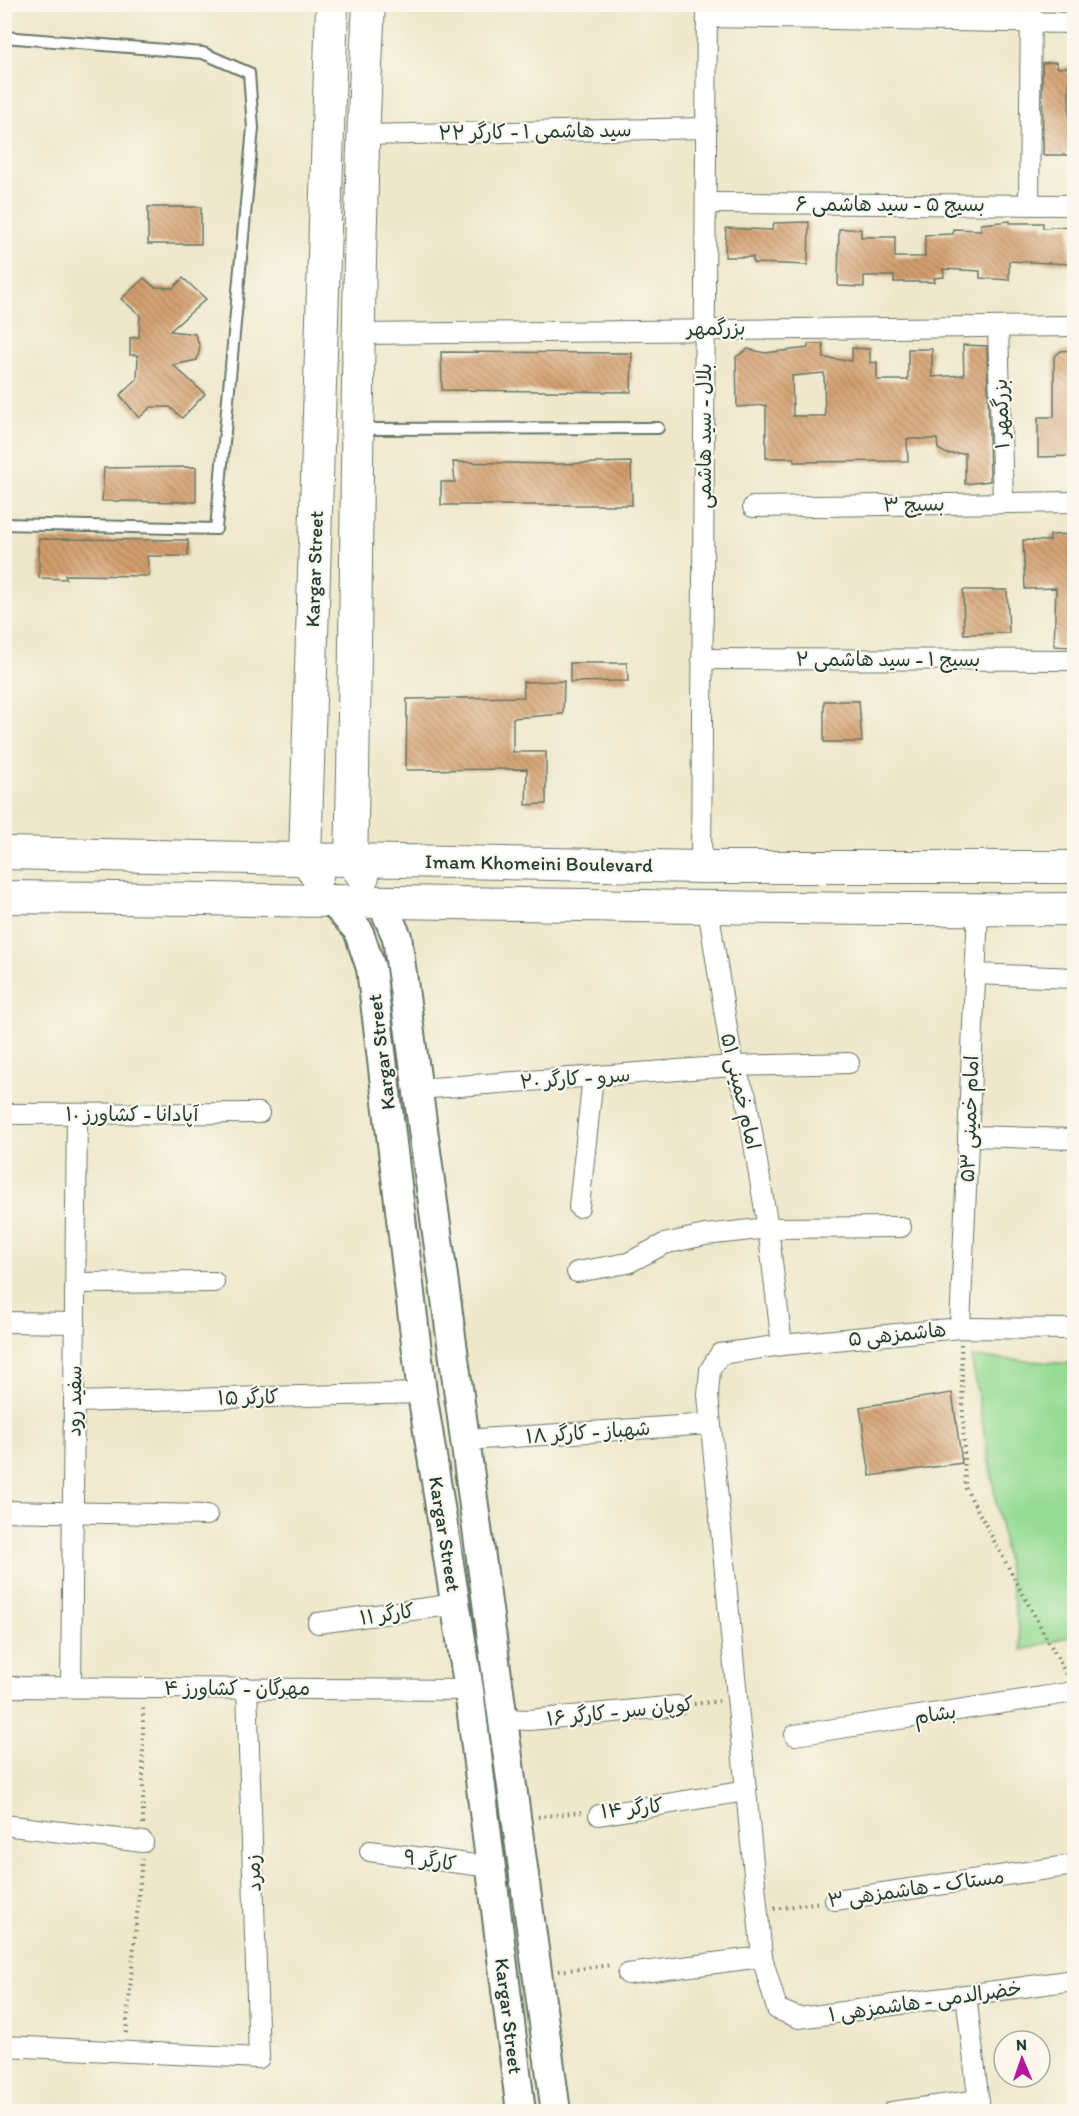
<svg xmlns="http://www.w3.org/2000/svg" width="1079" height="2116" viewBox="0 0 1079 2116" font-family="Itim,'Playpen Sans Arabic',sans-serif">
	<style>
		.grass { fill: #97dc94; stroke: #5b8c64; stroke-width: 1.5 }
		.building { fill: url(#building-back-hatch); fill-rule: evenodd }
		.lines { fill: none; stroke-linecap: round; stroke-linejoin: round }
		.service-casing { stroke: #677868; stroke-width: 14 }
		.minor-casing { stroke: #677868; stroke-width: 22 }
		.secondary-casing { stroke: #677868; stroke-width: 32 }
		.primary-casing { stroke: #677868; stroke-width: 34 }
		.path { stroke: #677868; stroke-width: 4; stroke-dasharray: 1.5 4.5; stroke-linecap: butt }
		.service { stroke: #fff; stroke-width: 10 }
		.minor { stroke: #fff; stroke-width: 20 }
		.secondary { stroke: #fff; stroke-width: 28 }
		.primary { stroke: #fff; stroke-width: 32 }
		.labels { text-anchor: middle; stroke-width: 4.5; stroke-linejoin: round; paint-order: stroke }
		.street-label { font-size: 20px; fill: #1f3d34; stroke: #fbf7ec }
	</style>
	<defs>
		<pattern id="building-back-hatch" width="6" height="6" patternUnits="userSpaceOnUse" patternTransform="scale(1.5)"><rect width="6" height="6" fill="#d39e6d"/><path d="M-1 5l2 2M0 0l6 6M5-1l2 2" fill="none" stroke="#ab825a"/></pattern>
	</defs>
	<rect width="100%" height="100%" fill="#fbf7ec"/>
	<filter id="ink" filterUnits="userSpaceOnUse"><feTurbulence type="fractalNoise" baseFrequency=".0167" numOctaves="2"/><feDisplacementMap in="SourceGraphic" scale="12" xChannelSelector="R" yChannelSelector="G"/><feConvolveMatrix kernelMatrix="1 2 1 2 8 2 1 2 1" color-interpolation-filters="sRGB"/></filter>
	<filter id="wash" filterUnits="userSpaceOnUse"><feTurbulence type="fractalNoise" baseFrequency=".008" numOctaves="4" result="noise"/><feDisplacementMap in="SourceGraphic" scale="24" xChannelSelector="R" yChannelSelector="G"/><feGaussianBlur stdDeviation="1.35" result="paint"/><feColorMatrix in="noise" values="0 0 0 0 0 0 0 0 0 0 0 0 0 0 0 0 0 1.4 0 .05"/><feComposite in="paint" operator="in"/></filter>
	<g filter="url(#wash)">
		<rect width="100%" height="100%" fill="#eee7ca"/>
		<polygon class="grass" points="971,1357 1074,1364 1074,1635 1022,1650"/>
		<g id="blocks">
			<g class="building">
				<polygon points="1056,62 1058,68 1069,67 1069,115 1074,115 1074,144 1071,144 1071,155 1043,155 1042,63"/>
				<rect x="148" y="207" width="53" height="37"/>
				<polygon points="1010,221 1010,223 1043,223 1043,228 1070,226 1070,264 1009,261 1009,280 980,278 980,271 943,269 944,277 934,278 935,282 894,282 894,276 864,276 864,287 838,286 839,229 861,229 861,237 895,237 895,257 925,257 925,235 953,234 953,229 981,230 981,224"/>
				<polygon points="809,222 808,265 753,263 753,257 725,257 726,228 772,230 774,223"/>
				<polygon points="144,278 154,287 173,288 183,278 206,299 170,331 195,334 200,347 197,360 173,365 205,394 182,418 170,407 151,407 139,418 120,395 137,379 138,355 130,355 130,338 139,337 140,315 121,299"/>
				<path d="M 808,344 L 823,344 L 824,358 L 852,361 L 852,348 L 870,349 L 870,363 L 877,362 L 877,380 L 908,380 L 908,349 L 932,349 L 932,377 L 964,375 L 963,345 L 987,346 L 990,481 L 965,484 L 965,453 L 947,454 L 938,449 L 937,439 L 907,439 L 908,461 L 794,462 L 794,458 L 766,458 L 766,405 L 737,407 L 736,357 L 748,349 L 765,353 L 808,348 ZM 824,373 L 825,416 L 793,416 L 792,376 Z"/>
				<polygon points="1074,350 1074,456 1038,457 1038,417 1054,417 1054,357 1061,351"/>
				<polygon points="441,352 632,353 631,392 442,390"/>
				<polygon points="453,462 557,464 631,462 632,505 441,505 441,482 455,482"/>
				<polygon points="196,467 196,502 102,501 104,468"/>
				<polygon points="1074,534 1074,640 1070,640 1070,647 1054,646 1056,588 1025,589 1023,540 1050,541 1050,535"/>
				<polygon points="39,539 188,540 188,556 147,556 149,576 65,575 66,579 39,578"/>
				<polygon points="963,590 1007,590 1009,633 964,634"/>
				<polygon points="570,663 627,663 628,681 570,682"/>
				<polygon points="564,681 563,714 513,718 513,752 546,752 546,804 526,805 527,769 406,770 407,699 524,697 523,682"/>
				<polygon points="824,701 859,701 862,742 824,742"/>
				<polygon points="952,1393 962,1463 870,1476 860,1407"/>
			</g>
		</g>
	</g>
	<g filter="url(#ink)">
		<use href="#blocks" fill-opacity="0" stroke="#677868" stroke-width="1.5"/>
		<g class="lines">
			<defs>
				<g id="service">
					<polyline points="4,37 203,53 249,73 253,128 216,529 4,524"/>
					<polyline points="361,429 658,428"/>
				</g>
				<g id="minor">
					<polyline points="707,17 1074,23"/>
					<polyline points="364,135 706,128"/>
					<polyline points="706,203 1074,205"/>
					<polyline points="1029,205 1031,4"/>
					<polyline points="998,327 1003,502"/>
					<polyline points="358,334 1074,326"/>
					<polyline points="753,507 1074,502"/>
					<polyline points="702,659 1074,660"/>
					<polyline points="701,867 707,4"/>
					<polyline points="708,908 733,1066 746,1096 768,1228 782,1345"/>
					<polyline points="975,974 1074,978"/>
					<polyline points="418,1089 733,1066 849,1063"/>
					<polyline points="4,1114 259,1113"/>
					<polyline points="968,1136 1074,1139"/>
					<polyline points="579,1207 593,1076"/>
					<polyline points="577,1272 628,1263 664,1244 705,1235 768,1228 901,1227"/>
					<polyline points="76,1283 214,1282"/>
					<polyline points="4,1322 75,1323"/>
					<polyline points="960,1328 978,910"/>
					<polyline points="1074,1329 960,1328 782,1345 720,1354 710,1370 708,1395 762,1957 777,2009 799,2018 1074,1980"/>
					<polyline points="74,1402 422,1393"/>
					<polyline points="465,1440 711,1424"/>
					<polyline points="4,1511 207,1515"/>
					<polyline points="318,1623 456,1604"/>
					<polyline points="4,1687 469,1690"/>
					<polyline points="71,1687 77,1115"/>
					<polyline points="503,1719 530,1720 677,1706"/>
					<polyline points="795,1735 1074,1692"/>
					<polyline points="599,1815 746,1791"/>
					<polyline points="4,1825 143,1842"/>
					<polyline points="370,1851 490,1867"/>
					<polyline points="835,1900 1074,1865"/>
					<polyline points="628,1974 762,1957"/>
					<polyline points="966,1995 980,2112"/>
					<polyline points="4,2046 259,2058 247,1688"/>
					<polyline points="892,2112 979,2100"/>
				</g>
				<g id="secondary">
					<polyline points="330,899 358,930 371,968 422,1393 469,1690 521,2112"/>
					<polyline points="381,901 397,937 556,2112"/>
				</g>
				<g id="primary">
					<polyline points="4,853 701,867 1074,867"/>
					<polyline points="317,876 305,857 332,4"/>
					<path d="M 363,876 L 351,858 C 359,574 354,289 369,4"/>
					<path d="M 4,897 C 361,899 718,911 1074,909"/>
				</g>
			</defs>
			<use href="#service" class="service-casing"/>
			<use href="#minor" class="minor-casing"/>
			<use href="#secondary" class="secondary-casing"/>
			<use href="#primary" class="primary-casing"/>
			<g class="path">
				<polyline points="961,1344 965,1487 1066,1674"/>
				<polyline points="694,1704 719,1701"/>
				<polyline points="538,1817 581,1812"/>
				<polyline points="143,1824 143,1706"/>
				<polyline points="774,1909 820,1902"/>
				<polyline points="559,1971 612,1965"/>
				<polyline points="126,2033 142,1859"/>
			</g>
			<use href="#service" class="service"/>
			<use href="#minor" class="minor"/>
			<use href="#secondary" class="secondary"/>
			<use href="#primary" class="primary"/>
		</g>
	</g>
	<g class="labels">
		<g class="street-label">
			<text transform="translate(535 131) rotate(-1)" y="7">سید هاشمی ۱ - کارگر ۲۲</text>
			<text x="890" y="211">بسیج ۵ - سید هاشمی ۶</text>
			<text transform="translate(716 328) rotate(-1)" y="7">بزرگمهر</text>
			<text transform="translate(1001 414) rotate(-92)" y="7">بزرگمهر ۱</text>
			<text transform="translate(704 436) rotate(-90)" y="7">بلال - سید هاشمی</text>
			<text transform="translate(914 504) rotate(-1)" y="7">بسیج ۳</text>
			<text transform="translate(314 569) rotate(-88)" y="7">Kargar Street</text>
			<text x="888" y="666">بسیج ۱ - سید هاشمی ۲</text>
			<text transform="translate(539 863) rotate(1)" y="7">Imam Khomeini Boulevard</text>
			<text transform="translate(381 1052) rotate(-97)" y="7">Kargar Street</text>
			<text transform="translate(575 1078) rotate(-4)" y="7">سرو - کارگر ۲۰</text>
			<text transform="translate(741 1091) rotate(77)" y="7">امام خمینی ۵۱</text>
			<text x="132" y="1121">آپادانا - کشاورز ۱۰</text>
			<text transform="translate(969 1119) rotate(-88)" y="7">امام خمینی ۵۳</text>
			<text transform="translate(897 1334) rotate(-6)" y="7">هاشمزهی ۵</text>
			<text transform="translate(248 1397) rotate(-1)" y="7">کارگر ۱۵</text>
			<text transform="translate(74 1401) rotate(-89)" y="7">سفید رود</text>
			<text transform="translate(588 1432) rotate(-4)" y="7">شهباز - کارگر ۱۸</text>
			<text transform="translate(445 1534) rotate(81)" y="7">Kargar Street</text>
			<text transform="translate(387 1614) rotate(-8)" y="7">کارگر ۱۱</text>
			<text x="237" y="1695">مهرگان - کشاورز ۴</text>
			<text transform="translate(620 1711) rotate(-6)" y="7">کوپان سر - کارگر ۱۶</text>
			<text transform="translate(935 1714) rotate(-9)" y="7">بشام</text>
			<text transform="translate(632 1808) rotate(-6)" y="7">کارگر ۱۴</text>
			<text transform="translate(430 1860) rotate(8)" y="7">کارگر ۹</text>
			<text transform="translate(253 1873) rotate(-92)" y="7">زمرد</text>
			<text transform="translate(916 1888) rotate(-8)" y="7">مستاک - هاشمزهی ۳</text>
			<text transform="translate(925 2001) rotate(-8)" y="7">خضرالدمی - هاشمزهی ۱</text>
			<text transform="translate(509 2016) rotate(83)" y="7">Kargar Street</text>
		</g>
	</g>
	<rect width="1079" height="2116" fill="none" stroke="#fbf7ec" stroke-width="24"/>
	<g transform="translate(1022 2059) rotate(358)"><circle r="28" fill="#fbf7ec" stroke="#a3ada2" stroke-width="1.5"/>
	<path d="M0-4.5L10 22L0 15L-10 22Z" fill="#b5179e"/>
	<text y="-9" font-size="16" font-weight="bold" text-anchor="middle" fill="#1f3d34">N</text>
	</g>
</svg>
